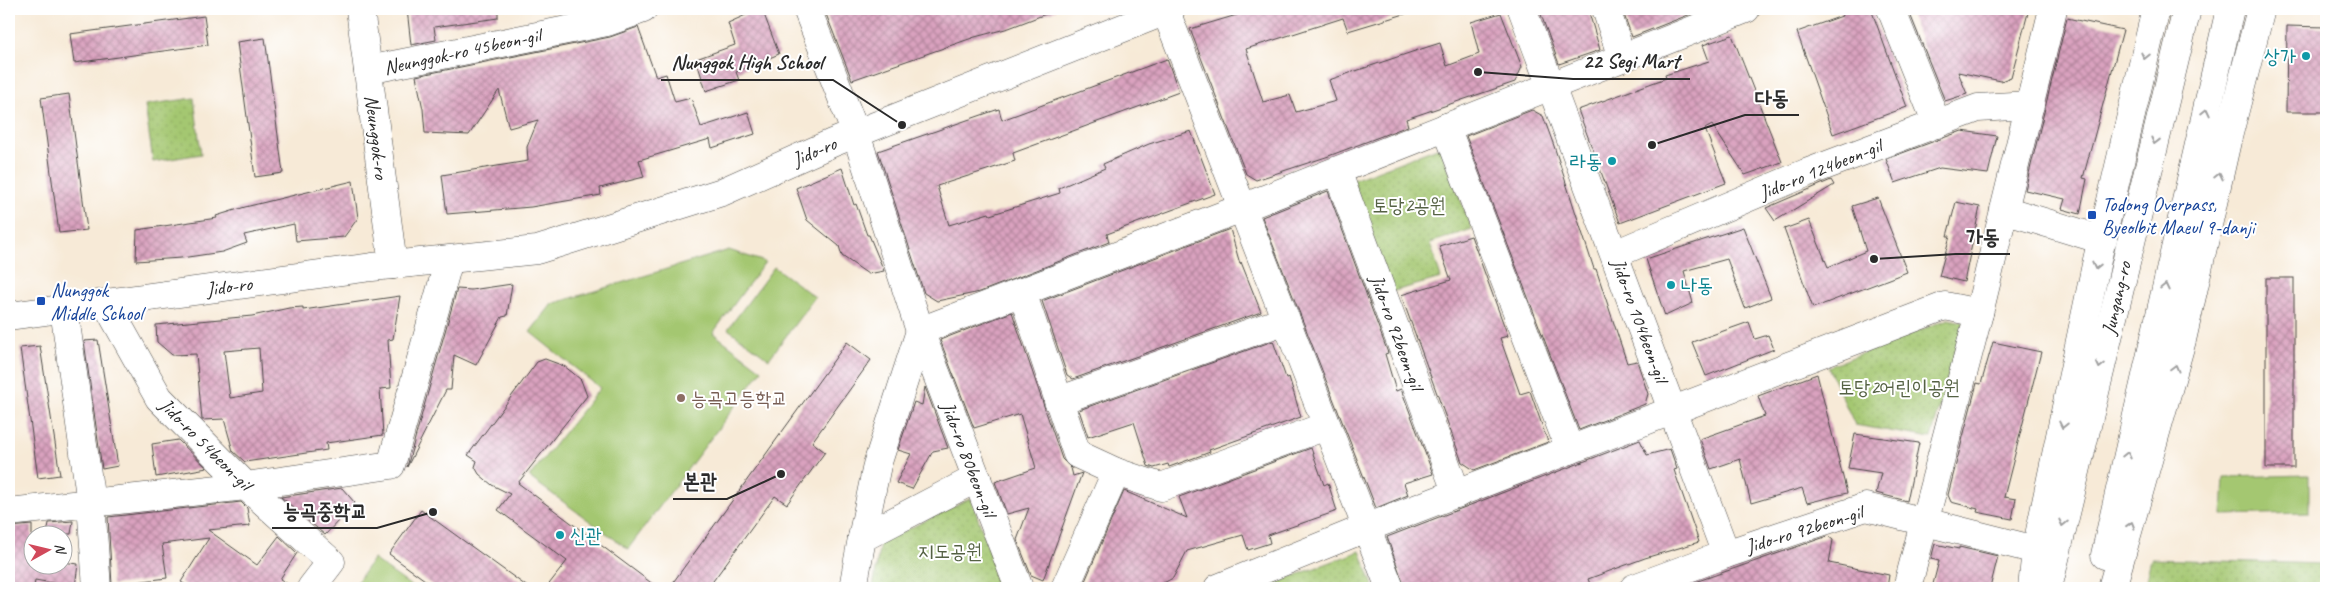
<svg xmlns="http://www.w3.org/2000/svg" width="2335" height="597" viewBox="0 0 2335 597" font-family="Caveat,'Poor Story',sans-serif">
	<style>
		.grass { fill: url(#grass-dots); stroke: #68794e }
		.pitch { fill: #a4c771; stroke: #68794e }
		.building { fill: url(#building-cross-hatch); fill-rule: evenodd }
		.lines { fill: none; stroke-linecap: round; stroke-linejoin: round }
		.minor-casing { stroke: #4a4845; stroke-width: 29 }
		.major-casing { stroke: #4a4845; stroke-width: 29 }
		.minor { stroke: #fff; stroke-width: 28 }
		.major { stroke: #fff; stroke-width: 28 }
		.oneway { stroke: #a0a0a0 }
		.culture-dot { fill: #0f9aa8; stroke: #fff; stroke-width: 2 }
		.transit-dot { fill: #1a4fb4; stroke: #fff; stroke-width: 2 }
		.education-dot { fill: #8d6e63; stroke: #fff; stroke-width: 2 }
		.labels { text-anchor: middle; stroke-width: 4; stroke-linejoin: round; paint-order: stroke }
		.street-label { font-size: 20px; fill: #2b2b2b; stroke: #fff }
		.culture-label { font-size: 20px; fill: #0d838f; stroke: #fff; text-anchor: end }
		.transit-label { font-size: 20px; fill: #164399; stroke: #fff; text-anchor: start }
		.park-label { font-size: 20px; fill: #556244; stroke: #fff }
		.education-label { font-size: 20px; fill: #785e54; stroke: #fff; text-anchor: start }
		.leader { fill: none; stroke: #2b2b2b; stroke-width: 2 }
		.callout-dot { fill: #2b2b2b; stroke: #fff; stroke-width: 2 }
		.callout-label { font-size: 21px; text-anchor: middle; font-weight: bold; fill: #2b2b2b; stroke: #fff; stroke-width: 4; stroke-linejoin: round; paint-order: stroke }
	</style>
	<defs>
		<pattern id="grass-dots" width="8" height="8" patternUnits="userSpaceOnUse" patternTransform="scale(1.25)"><rect width="8" height="8" fill="#a4c771"/><path d="M2 2h.1M6 6h.1" fill="none" stroke="#8dab62" stroke-width="1.8" stroke-linecap="round"/></pattern>
		<pattern id="building-cross-hatch" width="8" height="8" patternUnits="userSpaceOnUse" patternTransform="scale(1.25)"><rect width="8" height="8" fill="#daa2bf"/><path d="M0 0l8 8M0 8l8-8" fill="none" stroke="#b1849b"/></pattern>
	</defs>
	<rect width="100%" height="100%" fill="#fff"/>
	<filter id="ink" filterUnits="userSpaceOnUse"><feTurbulence type="fractalNoise" baseFrequency=".02" numOctaves="2"/><feDisplacementMap in="SourceGraphic" scale="10" xChannelSelector="R" yChannelSelector="G"/><feConvolveMatrix kernelMatrix="1 2 1 2 8 2 1 2 1" color-interpolation-filters="sRGB"/></filter>
	<filter id="wash" filterUnits="userSpaceOnUse"><feTurbulence type="fractalNoise" baseFrequency=".0096" numOctaves="4" result="noise"/><feDisplacementMap in="SourceGraphic" scale="20" xChannelSelector="R" yChannelSelector="G"/><feGaussianBlur stdDeviation="1.12" result="paint"/><feColorMatrix in="noise" values="0 0 0 0 0 0 0 0 0 0 0 0 0 0 0 0 0 1.4 0 .05"/><feComposite in="paint" operator="in"/></filter>
	<g filter="url(#wash)">
		<rect width="100%" height="100%" fill="#f7ead7"/>
		<g class="grass">
			<polygon points="194,98 201,154 153,162 145,105"/>
			<polygon points="1440,147 1472,229 1430,243 1441,278 1391,292 1353,180"/>
			<polygon points="1948,319 1963,322 1931,438 1855,425 1828,367"/>
			<polygon points="971,498 1002,588 873,588 880,543"/>
			<polygon points="1360,551 1374,588 1262,588"/>
			<polygon points="2151,559 2326,564 2326,588 2144,588"/>
		</g>
		<g class="pitch">
			<polygon points="729,250 765,262 713,333 762,370 628,549 529,477 600,388 530,332 552,304"/>
			<polygon points="774,267 815,297 769,359 728,329"/>
			<polygon points="2309,475 2309,513 2222,515 2224,477"/>
			<polygon points="373,559 414,588 353,588"/>
		</g>
		<g id="blocks">
			<g class="building">
				<polygon points="407,9 498,9 498,18 434,27 436,40 411,45"/>
				<polygon points="759,9 762,9 779,54 736,72 739,80 706,91 696,59 735,45 728,23"/>
				<polygon points="824,9 1056,9 1056,10 1009,28 975,37 852,80"/>
				<polygon points="1248,9 1407,9 1408,13 1348,31 1343,18 1246,49 1263,102 1290,95 1296,112 1336,101 1329,80 1415,51 1440,43 1447,66 1479,54 1471,22 1501,13 1522,67 1515,82 1406,119 1408,126 1326,157 1256,180 1246,174 1190,29 1240,14 1239,12"/>
				<polygon points="1539,9 1591,9 1591,11 1588,9 1600,50 1559,64"/>
				<polygon points="1622,9 1701,9 1701,10 1632,37"/>
				<polygon points="1840,9 1871,9 1907,107 1833,134 1797,32 1842,16"/>
				<polygon points="1908,9 2029,9 2011,77 2001,81 1958,72 1967,94 1945,101"/>
				<polygon points="204,16 208,45 74,63 70,34"/>
				<polygon points="2067,18 2123,30 2083,178 2087,179 2080,214 2062,209 2065,199 2025,190"/>
				<polygon points="2287,26 2325,27 2326,112 2286,112"/>
				<polygon points="638,27 656,77 666,74 675,102 691,98 701,127 748,112 755,134 712,148 710,139 639,160 644,177 600,188 601,195 531,207 447,214 442,175 528,161 527,147 538,120 509,128 499,90 469,135 425,133 423,109 416,76 610,37"/>
				<polygon points="1732,35 1782,162 1745,175 1712,125 1705,129 1726,183 1620,223 1578,110 1666,78 1665,75 1709,61 1703,45"/>
				<polygon points="265,38 283,173 255,177 237,42"/>
				<polygon points="1167,59 1179,92 1013,153 1015,161 937,186 949,225 989,213 990,215 1060,193 1059,188 1105,168 1103,164 1149,144 1191,131 1215,194 1107,234 1109,242 980,292 937,301 924,293 878,151 999,109 1002,120"/>
				<polygon points="69,94 87,230 59,233 41,98"/>
				<polygon points="1532,110 1543,116 1554,146 1594,269 1596,269 1627,363 1637,361 1648,394 1645,404 1579,430 1466,136"/>
				<polygon points="1962,131 1997,136 1988,174 1940,168 1895,183 1886,159"/>
				<polygon points="842,168 854,205 856,204 867,235 869,235 884,271 868,274 842,256 839,246 807,220 796,188"/>
				<polygon points="1831,180 1834,185 1775,221 1766,208"/>
				<polygon points="353,181 358,218 344,237 296,241 294,224 244,235 247,243 222,252 181,258 136,261 137,230 217,218 216,216 245,207"/>
				<polygon points="1328,191 1388,353 1385,354 1396,391 1401,389 1433,474 1404,483 1408,495 1376,508 1262,217"/>
				<polygon points="1878,198 1907,272 1813,308 1784,229 1809,220 1828,267 1866,251 1852,206"/>
				<polygon points="1956,202 1980,207 1964,282 1939,276 1950,236 1947,236"/>
				<polygon points="1743,227 1771,298 1745,308 1727,259 1684,271 1693,303 1665,316 1646,259"/>
				<polygon points="1230,229 1240,264 1241,262 1261,312 1073,379 1067,375 1042,301"/>
				<polygon points="1471,236 1508,336 1500,338 1520,394 1530,391 1548,442 1474,470 1462,462 1401,295 1451,280 1439,246"/>
				<rect x="2266" y="278" width="28" height="190"/>
				<polygon points="512,284 507,316 502,317 476,365 454,355 451,390 446,390 407,467 457,289 471,290"/>
				<path d="M 400,296 L 393,339 L 388,340 L 391,388 L 380,389 L 383,435 L 326,443 L 327,450 L 245,462 L 233,451 L 224,419 L 202,420 L 196,354 L 172,355 L 157,342 L 156,325 L 252,316 L 289,308 L 303,307 L 303,310 ZM 259,348 L 262,393 L 230,398 L 224,351 Z"/>
				<polygon points="1012,312 1062,459 1071,468 1073,476 1082,473 1043,580 1031,575 1017,540 1029,508 1007,514 995,482 1036,468 1020,414 974,428 940,340"/>
				<polygon points="1749,322 1755,339 1768,335 1774,349 1706,376 1692,342"/>
				<polygon points="98,340 118,466 102,469 84,341"/>
				<polygon points="1273,341 1286,378 1289,377 1301,417 1209,450 1210,452 1169,467 1168,464 1154,468 1148,466 1134,422 1088,437 1079,410"/>
				<polygon points="847,342 871,360 812,442 825,452 787,504 775,496 708,588 669,588"/>
				<polygon points="1993,342 2041,352 2004,497 2016,499 2012,519 1977,512 1978,509 1951,502 1948,495 1977,383 1981,384"/>
				<polygon points="40,346 60,475 38,478 20,348"/>
				<polygon points="545,359 564,366 573,373 581,380 587,396 518,483 658,588 546,588 567,561 498,510 510,494 492,485 479,474 475,467 477,461 468,455 537,362"/>
				<polygon points="1817,374 1847,493 1807,503 1802,488 1751,503 1740,459 1711,469 1700,439 1765,416 1758,396"/>
				<polygon points="925,387 948,448 933,451 912,489 896,483 911,454 898,450 914,402 922,405"/>
				<polygon points="1855,434 1919,443 1907,501 1876,493 1881,473 1848,468"/>
				<polygon points="178,440 207,468 156,477 152,444"/>
				<polygon points="1640,440 1647,455 1670,449 1677,469 1674,470 1699,542 1645,558 1588,579 1590,584 1576,588 1405,588 1387,537"/>
				<polygon points="1311,448 1324,485 1328,483 1337,511 1268,535 1270,543 1248,550 1243,535 1187,551 1173,578 1154,588 1082,588 1124,491 1187,518 1179,497"/>
				<polygon points="342,488 355,503 325,535 281,497"/>
				<polygon points="241,502 247,508 250,526 208,530 257,565 279,536 297,553 280,579 294,588 191,588 181,582 209,538 162,544 167,578 112,585 108,517"/>
				<polygon points="421,510 529,588 436,588 389,554"/>
				<polygon points="73,521 71,534 47,534 49,523"/>
				<polygon points="32,525 32,564 62,564 62,562 78,564 75,587 35,580 34,588 9,588 9,527"/>
				<polygon points="1828,536 1833,540 1829,563 1889,575 1887,588 1678,588"/>
				<polygon points="1935,544 1959,549 1959,547 1998,556 1990,588 1932,588 1939,561 1931,559"/>
			</g>
		</g>
	</g>
	<g filter="url(#ink)">
		<use href="#blocks" fill-opacity="0" stroke="#4a4845" stroke-width="1"/>
		<g class="lines">
			<defs>
				<g id="minor">
					<polyline points="360,9 393,265"/>
					<polyline points="807,9 856,134 920,331 1019,588"/>
					<polyline points="1165,9 1390,588"/>
					<polyline points="1522,9 1726,554"/>
					<polyline points="1606,9 1622,58"/>
					<polyline points="1891,9 1937,124"/>
					<polyline points="368,70 607,22 643,9"/>
					<polyline points="1446,127 1570,450"/>
					<polyline points="1337,171 1457,494"/>
					<polyline points="2004,210 2103,240"/>
					<polyline points="1615,254 1806,173 1978,108 2030,105"/>
					<polyline points="1022,292 1077,454 1116,472 1161,487 1326,426"/>
					<polyline points="106,303 159,398 246,486 331,562 311,588"/>
					<polyline points="64,309 91,503 97,588"/>
					<polyline points="1058,401 1286,320"/>
					<polyline points="9,512 246,486 391,465 449,260"/>
					<polyline points="862,538 877,465 920,331 1242,208 1746,9"/>
					<polyline points="853,588 862,538 977,478"/>
					<polyline points="1065,588 1116,472"/>
					<polyline points="1218,588 1366,528 1945,306 1979,313"/>
					<polyline points="1634,588 1726,554 1866,507 2036,550"/>
					<polyline points="1907,588 1979,313 2053,9"/>
				</g>
				<g id="major">
					<polyline points="9,316 372,267 537,250 722,192 832,143 1171,9"/>
					<polyline points="2105,555 2230,9"/>
					<polyline points="2032,588 2036,550 2097,260 2156,9"/>
					<polyline points="2048,588 2187,9"/>
					<polyline points="2112,588 2182,340 2227,141 2261,9"/>
				</g>
			</defs>
			<use href="#minor" class="minor-casing"/>
			<use href="#major" class="major-casing"/>
			<use href="#minor" class="minor"/>
			<use href="#major" class="major"/>
		</g>
		<defs><path id="oneway-chevron" d="M-2-3.5L2.5 0L-2 3.5" fill="none" stroke-width="1.6" stroke-linecap="round" stroke-linejoin="round" transform="scale(1.25)"/></defs>
		<g class="oneway">
			<use href="#oneway-chevron" transform="translate(2145 56) rotate(103)"/>
			<use href="#oneway-chevron" transform="translate(2206 112) rotate(-77)"/>
			<use href="#oneway-chevron" transform="translate(2155 141) rotate(104)"/>
			<use href="#oneway-chevron" transform="translate(2219 176) rotate(-77)"/>
			<use href="#oneway-chevron" transform="translate(2096 266) rotate(103)"/>
			<use href="#oneway-chevron" transform="translate(2165 287) rotate(-77)"/>
			<use href="#oneway-chevron" transform="translate(2100 365) rotate(103)"/>
			<use href="#oneway-chevron" transform="translate(2175 368) rotate(-75)"/>
			<use href="#oneway-chevron" transform="translate(2063 425) rotate(102)"/>
			<use href="#oneway-chevron" transform="translate(2127 455) rotate(-77)"/>
			<use href="#oneway-chevron" transform="translate(2063 523) rotate(103)"/>
			<use href="#oneway-chevron" transform="translate(2131 525) rotate(-73)"/>
		</g>
	</g>
	<g class="culture-dot">
		<circle cx="2306" cy="56" r="5"/>
		<circle cx="1612" cy="161" r="5"/>
		<circle cx="1671" cy="285" r="5"/>
		<circle cx="560" cy="535" r="5"/>
	</g>
	<g class="transit-dot">
		<rect x="2087" y="210" width="10" height="10" rx="2.5"/>
		<rect x="36" y="296" width="10" height="10" rx="2.5"/>
	</g>
	<circle class="education-dot" cx="681" cy="398" r="5"/>
	<g class="labels">
		<g class="street-label">
			<text transform="translate(462 51) rotate(-12)" y="7">Neunggok-ro 45beon-gil</text>
			<text transform="translate(377 137) rotate(83)" y="7">Neunggok-ro</text>
			<text transform="translate(814 151) rotate(-23)" y="7">Jido-ro</text>
			<text transform="translate(1820 169) rotate(-22)" y="7">Jido-ro 124beon-gil</text>
			<text transform="translate(229 286) rotate(-8)" y="7">Jido-ro</text>
			<text transform="translate(2116 298) rotate(-77)" y="7">Jungang-ro</text>
			<text transform="translate(1640 320) rotate(70)" y="7">Jido-ro 104beon-gil</text>
			<text transform="translate(1397 332) rotate(70)" y="7">Jido-ro 92beon-gil</text>
			<text transform="translate(206 444) rotate(45)" y="7">Jido-ro 54beon-gil</text>
			<text transform="translate(969 459) rotate(69)" y="7">Jido-ro 80beon-gil</text>
			<text transform="translate(1804 529) rotate(-17)" y="7">Jido-ro 92beon-gil</text>
		</g>
		<g class="culture-label">
			<text x="2296" y="63">상가</text>
			<text x="1602" y="168">라동</text>
			<text x="1681" y="292" text-anchor="start">나동</text>
			<text x="570" y="542" text-anchor="start">신관</text>
		</g>
		<g class="transit-label">
			<text x="2102" y="211">Todong Overpass,<tspan x="2102" dy="23">Byeolbit Maeul 9-danji</tspan></text>
			<text x="51" y="297">Nunggok<tspan x="51" dy="23">Middle School</tspan></text>
		</g>
		<g class="park-label">
			<text x="1409" y="212">토당2공원</text>
			<text x="1899" y="394">토당2어린이공원</text>
			<text x="950" y="558">지도공원</text>
		</g>
		<g class="education-label">
			<text x="691" y="405">능곡고등학교</text>
		</g>
	</g>
	<path class="leader" d="M1478 72L1573 79H1690M902 125L833 80H661M1652 145L1745 115H1799M1874 259L1956 254H2010M781 474L727 499H673M433 512L377 528H272"/>
	<g class="callout-dot">
		<circle cx="1478" cy="72" r="5"/>
		<circle cx="902" cy="125" r="5"/>
		<circle cx="1652" cy="145" r="5"/>
		<circle cx="1874" cy="259" r="5"/>
		<circle cx="781" cy="474" r="5"/>
		<circle cx="433" cy="512" r="5"/>
	</g>
	<g class="callout-label">
		<text x="1631" y="68">22 Segi Mart</text>
		<text x="747" y="69">Nunggok High School</text>
		<text x="1772" y="105">다동</text>
		<text x="1983" y="244">가동</text>
		<text x="700" y="488">본관</text>
		<text x="325" y="518">능곡중학교</text>
	</g>
	<rect width="2335" height="597" fill="none" stroke="#fff" stroke-width="30"/>
	<g transform="translate(48 550) rotate(82)"><circle r="24" fill="#ffffff" stroke="#aaaaaa"/>
	<path d="M0-4L9 19L0 12L-9 19Z" fill="#d1495b"/>
	<text y="-8" font-size="14" font-weight="bold" text-anchor="middle" fill="#2b2b2b">N</text>
	</g>
</svg>
